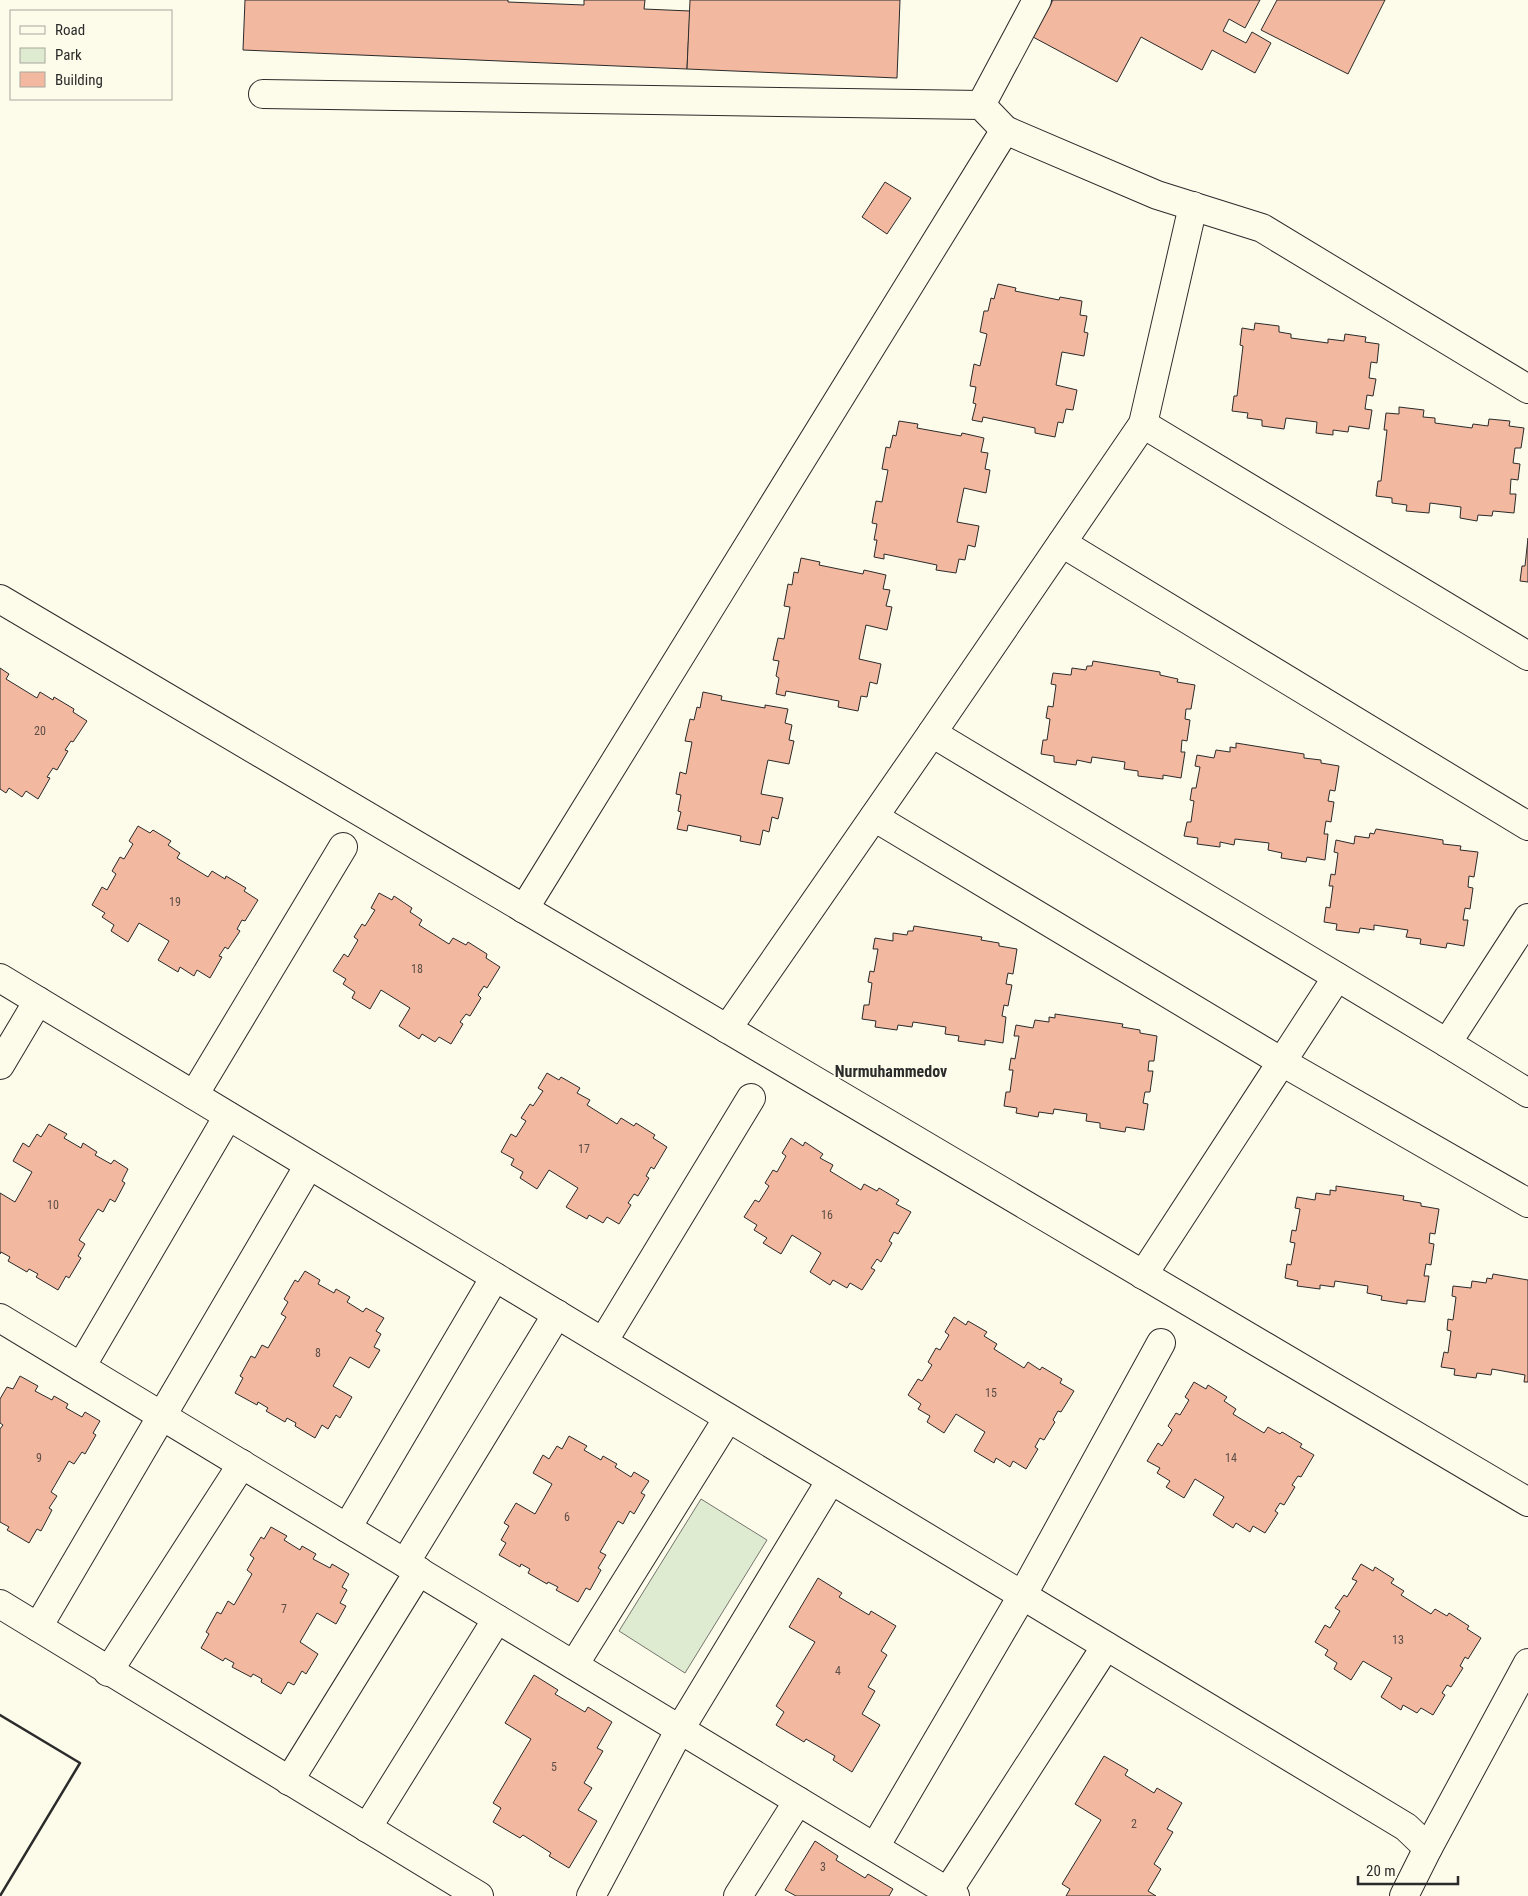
<svg xmlns="http://www.w3.org/2000/svg" width="1528" height="1896" viewBox="0 0 1528 1896" font-family="'Roboto Condensed',sans-serif">
	<style>
		.green { fill: #deebd1; stroke: #74746e }
		.building { fill: #f2b8a0; stroke: #2b2b2b }
		.lines { fill: none; stroke-linecap: round; stroke-linejoin: round }
		.minor-casing { stroke: #2b2b2b; stroke-width: 30 }
		.minor { stroke: #fdfbea; stroke-width: 28 }
		.wall { stroke: #2b2b2b; stroke-width: 2.5 }
		.labels { text-anchor: middle; stroke-width: 4; stroke-linejoin: round; paint-order: stroke }
		.number-label { font-size: 12px; fill: #5d4e48 }
		.neighbourhood-label { font-size: 16px; font-weight: bold; fill: #2b2b2b; stroke: #fdfbea }
	</style>
	<rect width="100%" height="100%" fill="#fdfbea"/>
	<polygon class="green" points="701,1499 767,1540 685,1673 619,1631"/>
	<g class="building">
		<polygon points="245,0 508,0 508,2 584,5 584,0 645,0 644,9 690,11 687,69 243,50"/>
		<polygon points="690,0 900,0 897,78 687,69"/>
		<polygon points="1053,0 1260,0 1245,28 1229,19 1223,31 1246,43 1252,32 1271,43 1255,73 1212,50 1202,70 1141,37 1117,82 1033,37"/>
		<polygon points="1277,0 1385,0 1348,74 1261,30"/>
		<polygon points="885,182 911,198 887,234 862,217"/>
		<polygon points="998,284 1016,288 1015,291 1059,300 1060,297 1082,301 1080,315 1087,316 1084,332 1088,333 1084,356 1062,352 1056,385 1077,390 1073,410 1066,409 1063,423 1058,422 1055,437 1035,433 1035,428 983,417 982,422 972,420 976,404 973,403 976,387 970,386 974,364 980,366 987,334 980,332 984,311 988,311 991,298 994,299"/>
		<polygon points="1255,323 1279,326 1279,332 1291,334 1291,338 1328,343 1328,339 1344,341 1345,334 1366,337 1365,342 1379,344 1377,363 1371,362 1369,378 1376,379 1373,396 1367,395 1365,409 1372,410 1369,429 1349,426 1348,432 1333,430 1333,435 1316,433 1317,422 1286,418 1284,429 1262,426 1262,420 1247,418 1248,413 1232,411 1234,396 1237,396 1243,346 1240,345 1242,328 1254,330"/>
		<polygon points="1399,407 1424,410 1423,417 1435,418 1435,423 1472,428 1473,424 1488,426 1489,419 1510,421 1509,426 1524,428 1521,448 1515,448 1513,463 1520,464 1518,480 1511,479 1510,494 1516,494 1514,513 1493,511 1492,516 1478,515 1477,521 1460,518 1461,507 1430,503 1429,513 1406,511 1407,505 1392,503 1392,498 1376,496 1378,481 1381,481 1387,430 1384,430 1386,413 1399,414"/>
		<polygon points="899,421 918,424 917,428 961,436 962,433 984,438 981,452 988,453 985,469 990,470 986,493 964,488 957,522 979,526 975,547 968,545 965,560 959,559 956,573 936,570 937,565 884,554 884,559 874,557 877,540 874,540 877,524 872,523 876,501 882,502 888,470 882,469 886,447 890,448 893,435 896,436"/>
		<polygon points="1528,538 1528,582 1520,581 1522,566 1525,566"/>
		<polygon points="801,558 820,562 819,565 863,574 864,570 886,575 883,589 890,590 886,606 892,607 887,630 866,625 859,659 881,664 877,684 870,682 867,697 861,696 858,711 838,707 839,701 786,691 785,696 776,694 779,678 776,676 779,661 773,660 778,638 784,639 790,607 784,606 788,584 792,585 794,572 798,573"/>
		<polygon points="1093,661 1160,672 1160,675 1178,679 1177,682 1195,685 1191,709 1186,709 1185,719 1190,720 1187,741 1182,740 1181,752 1185,752 1181,778 1163,775 1163,779 1138,776 1138,771 1124,769 1125,762 1092,757 1091,763 1077,760 1076,765 1054,762 1054,756 1041,754 1043,740 1047,740 1050,719 1046,718 1048,706 1053,707 1056,685 1051,684 1053,673 1071,675 1072,668 1086,670 1087,666 1092,666"/>
		<polygon points="0,668 9,674 6,679 37,698 40,692 53,700 54,697 74,709 73,712 87,721 73,742 71,741 65,750 68,751 57,770 53,768 47,777 50,778 38,799 26,791 22,797 9,788 6,793 0,789"/>
		<polygon points="703,692 722,696 721,700 765,708 765,705 788,709 785,723 792,725 789,740 794,741 789,764 768,760 761,794 783,798 778,819 772,817 769,832 763,830 760,845 740,841 741,836 688,825 687,831 677,829 681,812 678,811 681,795 676,794 680,772 686,774 692,742 685,741 690,719 694,720 697,707 700,708"/>
		<polygon points="1236,743 1304,754 1304,758 1321,760 1321,763 1339,766 1335,791 1330,790 1328,801 1334,802 1331,822 1326,821 1324,834 1328,834 1325,860 1307,857 1306,862 1281,858 1282,853 1268,850 1269,843 1235,839 1234,845 1220,842 1220,847 1197,844 1198,838 1184,836 1187,822 1191,822 1194,801 1190,800 1192,788 1196,788 1200,767 1195,766 1197,755 1214,758 1216,750 1230,752 1230,747 1236,748"/>
		<polygon points="138,826 150,833 153,830 171,841 168,845 180,853 177,858 208,877 212,871 225,879 226,876 246,888 244,891 258,900 245,921 242,920 237,929 240,931 228,949 225,947 219,956 222,957 210,978 197,970 194,976 180,967 178,972 158,960 169,941 139,923 128,942 111,931 114,925 102,917 105,913 92,905 102,887 107,890 116,874 112,871 120,857 124,859 133,844 129,841"/>
		<polygon points="1376,829 1443,840 1443,844 1461,846 1460,850 1478,852 1474,877 1469,876 1468,887 1473,888 1470,909 1465,908 1463,920 1468,920 1464,946 1447,943 1446,948 1420,944 1421,939 1406,937 1408,930 1374,925 1374,930 1360,928 1359,933 1336,930 1337,924 1324,922 1326,907 1330,908 1333,886 1329,886 1331,874 1335,875 1338,853 1334,852 1336,840 1354,844 1355,836 1369,838 1370,833 1374,834"/>
		<polygon points="379,893 392,900 394,896 412,908 410,912 422,920 419,925 449,944 453,938 466,945 468,942 487,954 486,958 500,967 487,988 484,986 478,995 481,998 470,1016 466,1014 460,1022 463,1024 451,1044 439,1037 435,1042 422,1034 419,1039 399,1026 410,1008 381,990 370,1009 352,998 355,992 343,984 346,979 333,971 344,954 348,957 358,940 354,937 362,924 365,926 375,910 371,908"/>
		<polygon points="914,926 982,937 981,940 999,943 999,946 1017,949 1013,974 1008,973 1006,984 1012,985 1008,1006 1004,1005 1002,1016 1006,1017 1003,1043 985,1040 985,1045 958,1041 959,1036 945,1034 946,1027 913,1022 912,1027 898,1025 897,1030 875,1027 876,1021 862,1019 864,1005 869,1005 872,983 868,982 870,971 874,972 878,949 873,949 875,938 893,941 893,933 907,935 908,931 913,931"/>
		<polygon points="1055,1014 1123,1024 1122,1027 1140,1030 1140,1033 1157,1036 1154,1061 1149,1061 1148,1071 1153,1071 1150,1092 1145,1092 1143,1103 1148,1104 1144,1130 1126,1127 1125,1132 1100,1128 1100,1123 1086,1121 1087,1114 1054,1109 1053,1114 1039,1112 1038,1117 1016,1113 1017,1108 1004,1106 1006,1092 1010,1092 1013,1070 1009,1070 1011,1058 1015,1059 1019,1036 1014,1036 1016,1025 1033,1028 1035,1020 1049,1022 1049,1017 1055,1018"/>
		<polygon points="547,1073 559,1080 561,1077 580,1088 577,1093 590,1100 587,1105 617,1124 621,1118 634,1126 636,1123 655,1135 653,1138 667,1147 654,1169 651,1167 646,1176 649,1178 638,1196 634,1194 628,1203 631,1205 619,1224 607,1217 603,1223 589,1215 587,1219 566,1207 578,1188 549,1170 537,1189 520,1178 523,1172 511,1165 514,1159 501,1152 511,1134 516,1137 526,1121 521,1118 530,1104 533,1106 543,1091 538,1088"/>
		<polygon points="49,1124 67,1134 64,1138 81,1148 83,1143 97,1152 95,1155 111,1164 114,1160 128,1169 122,1181 125,1183 115,1202 110,1199 103,1212 98,1209 79,1240 85,1244 78,1256 81,1258 69,1278 66,1276 58,1290 36,1277 38,1274 29,1269 27,1272 8,1261 10,1257 1,1252 0,1254 0,1193 15,1202 32,1172 13,1161 23,1143 29,1147 37,1134 41,1137"/>
		<polygon points="791,1138 803,1146 805,1142 823,1154 820,1158 833,1165 830,1171 861,1190 864,1184 877,1191 879,1188 899,1200 896,1204 911,1212 898,1234 894,1232 889,1241 892,1243 881,1262 877,1259 871,1268 875,1270 862,1290 850,1283 847,1288 833,1280 830,1285 810,1272 821,1253 792,1235 781,1254 763,1243 767,1238 754,1230 757,1225 744,1217 755,1200 759,1202 769,1186 765,1183 773,1170 777,1172 786,1156 782,1153"/>
		<polygon points="1336,1186 1404,1196 1403,1200 1421,1203 1421,1206 1439,1209 1435,1234 1430,1233 1429,1243 1434,1244 1431,1265 1426,1264 1424,1276 1429,1276 1425,1302 1407,1300 1407,1304 1381,1300 1382,1296 1367,1293 1368,1286 1335,1281 1334,1287 1320,1285 1320,1289 1297,1286 1298,1281 1285,1278 1287,1264 1291,1265 1295,1243 1290,1242 1292,1230 1296,1231 1300,1209 1295,1208 1297,1197 1315,1200 1316,1193 1330,1195 1330,1190 1336,1191"/>
		<polygon points="305,1271 320,1280 318,1284 334,1293 336,1289 350,1297 347,1302 363,1312 366,1308 384,1318 376,1331 381,1334 374,1347 380,1350 369,1368 350,1357 333,1386 352,1397 340,1418 336,1415 328,1429 322,1425 315,1438 295,1426 296,1423 287,1418 285,1422 266,1411 268,1408 258,1402 257,1405 235,1393 243,1378 240,1376 251,1356 255,1358 262,1345 268,1348 286,1317 281,1314 288,1302 284,1299 295,1280 298,1282"/>
		<polygon points="1493,1274 1528,1280 1528,1382 1524,1382 1525,1375 1492,1369 1491,1375 1477,1373 1476,1378 1454,1375 1455,1369 1441,1367 1444,1352 1448,1353 1451,1331 1447,1330 1448,1319 1453,1320 1456,1297 1452,1296 1453,1286 1471,1288 1472,1281 1486,1283 1487,1278 1492,1279"/>
		<polygon points="954,1317 966,1325 968,1321 987,1332 984,1336 997,1344 994,1349 1024,1368 1028,1362 1040,1370 1042,1367 1062,1379 1060,1383 1074,1391 1061,1412 1058,1411 1053,1420 1055,1422 1044,1440 1040,1438 1035,1447 1038,1449 1026,1469 1013,1461 1010,1467 996,1458 994,1463 974,1451 985,1432 956,1414 944,1433 927,1422 930,1416 918,1409 921,1404 908,1395 918,1379 922,1381 932,1365 928,1362 936,1348 940,1350 949,1335 945,1332"/>
		<polygon points="20,1376 38,1386 35,1391 52,1400 54,1396 68,1404 66,1408 82,1417 85,1412 100,1421 93,1433 96,1435 85,1454 82,1452 74,1464 69,1461 51,1492 57,1496 49,1508 52,1510 41,1531 37,1529 29,1543 7,1530 9,1527 0,1522 0,1429 3,1425 0,1423 0,1399 7,1387 13,1389"/>
		<polygon points="1194,1382 1206,1389 1208,1385 1227,1397 1224,1401 1236,1409 1233,1414 1264,1433 1268,1427 1280,1434 1282,1432 1302,1444 1300,1447 1314,1455 1301,1477 1298,1476 1292,1485 1295,1487 1284,1505 1280,1503 1275,1511 1278,1513 1265,1533 1253,1526 1250,1532 1236,1523 1233,1528 1213,1515 1224,1497 1195,1479 1184,1498 1166,1487 1170,1481 1157,1473 1160,1468 1147,1461 1158,1443 1162,1446 1172,1430 1168,1426 1176,1413 1180,1415 1189,1400 1185,1397"/>
		<polygon points="569,1436 587,1446 584,1450 601,1460 603,1456 617,1464 615,1467 631,1477 634,1472 649,1481 641,1493 645,1495 634,1514 630,1511 623,1524 618,1521 600,1552 606,1555 598,1568 601,1570 590,1590 586,1588 578,1602 556,1590 558,1587 548,1582 547,1584 528,1573 530,1569 521,1564 520,1567 499,1555 506,1543 501,1540 509,1526 504,1523 516,1503 535,1514 552,1484 533,1473 543,1455 549,1459 557,1446 562,1449"/>
		<polygon points="271,1527 287,1536 284,1540 300,1550 302,1546 316,1554 313,1559 330,1568 332,1564 349,1574 342,1587 347,1590 340,1603 346,1606 336,1624 317,1613 300,1642 318,1654 306,1674 302,1671 294,1685 288,1682 281,1694 261,1682 262,1679 253,1674 251,1677 232,1667 234,1663 225,1658 223,1661 201,1648 209,1634 206,1632 217,1612 221,1614 228,1601 234,1605 252,1574 247,1570 254,1558 250,1555 261,1537 264,1539"/>
		<polygon points="1361,1564 1373,1571 1375,1567 1394,1579 1391,1583 1404,1591 1401,1595 1431,1614 1435,1609 1447,1616 1449,1613 1469,1626 1467,1629 1481,1638 1468,1659 1465,1657 1460,1666 1463,1668 1451,1687 1447,1685 1442,1693 1445,1695 1433,1715 1421,1708 1417,1713 1403,1705 1401,1710 1381,1697 1392,1678 1363,1661 1351,1680 1334,1669 1337,1663 1325,1655 1328,1650 1315,1642 1325,1625 1330,1628 1340,1611 1335,1608 1344,1595 1347,1597 1357,1581 1352,1579"/>
		<polygon points="818,1578 842,1593 839,1597 869,1615 871,1611 896,1626 881,1651 887,1655 868,1687 875,1691 862,1714 880,1725 852,1772 833,1760 835,1756 806,1739 804,1742 776,1725 784,1712 776,1706 815,1642 789,1627"/>
		<polygon points="534,1675 558,1690 555,1694 585,1712 588,1707 612,1722 597,1748 603,1751 584,1783 592,1788 578,1810 597,1821 569,1868 549,1856 551,1853 523,1835 520,1838 493,1822 501,1808 493,1803 531,1739 505,1723"/>
		<polygon points="1104,1756 1128,1770 1125,1775 1154,1793 1157,1788 1182,1803 1167,1829 1173,1832 1154,1864 1161,1869 1148,1891 1156,1896 1066,1896 1070,1889 1062,1884 1101,1820 1075,1804"/>
		<polygon points="815,1841 838,1856 836,1860 865,1878 868,1874 893,1889 889,1896 796,1896 785,1890"/>
	</g>
	<g class="lines">
		<defs>
			<g id="minor">
				<polyline points="263,94 981,105 1005,130"/>
				<polyline points="981,105 1037,0"/>
				<polyline points="1143,424 1528,656"/>
				<polyline points="1062,543 1528,826"/>
				<polyline points="0,599 1528,1502"/>
				<polyline points="932,733 1143,424 1193,206"/>
				<polyline points="874,817 1282,1062 1528,1203"/>
				<polyline points="524,909 1005,130 1157,195 1262,228 1528,389"/>
				<polyline points="0,978 1406,1827 1428,1848"/>
				<polyline points="727,1029 932,733 1447,1043 1528,918"/>
				<polyline points="1447,1043 1528,1093"/>
				<polyline points="0,1065 38,1001"/>
				<polyline points="194,1095 343,847"/>
				<polyline points="1143,1275 1337,977"/>
				<polyline points="0,1318 955,1896"/>
				<polyline points="603,1342 751,1098"/>
				<polyline points="81,1367 228,1116"/>
				<polyline points="347,1528 495,1277"/>
				<polyline points="405,1563 557,1314"/>
				<polyline points="0,1604 479,1896"/>
				<polyline points="38,1627 309,1165"/>
				<polyline points="574,1665 728,1418"/>
				<polyline points="108,1672 242,1464"/>
				<polyline points="289,1781 419,1571"/>
				<polyline points="367,1828 497,1619"/>
				<polyline points="875,1847 1022,1596 1161,1343"/>
				<polyline points="948,1891 1106,1646"/>
				<polyline points="591,1896 680,1729 831,1480"/>
				<polyline points="738,1896 798,1801"/>
				<polyline points="1404,1896 1428,1848 1528,1663"/>
			</g>
		</defs>
		<use href="#minor" class="minor-casing"/>
		<use href="#minor" class="minor"/>
		<polyline class="wall" points="0,1715 80,1763 0,1896"/>
	</g>
	<g class="labels">
		<g class="number-label">
			<text x="40" y="735">20</text>
			<text x="175" y="906">19</text>
			<text x="417" y="973">18</text>
			<text x="584" y="1153">17</text>
			<text x="53" y="1209">10</text>
			<text x="827" y="1219">16</text>
			<text x="318" y="1357">8</text>
			<text x="991" y="1397">15</text>
			<text x="39" y="1462">9</text>
			<text x="1231" y="1462">14</text>
			<text x="567" y="1521">6</text>
			<text x="284" y="1613">7</text>
			<text x="1398" y="1644">13</text>
			<text x="838" y="1675">4</text>
			<text x="554" y="1771">5</text>
			<text x="1134" y="1828">2</text>
			<text x="823" y="1871">3</text>
		</g>
		<g class="neighbourhood-label">
			<text x="891" y="1077">Nurmuhammedov</text>
		</g>
	</g>
	<rect x="10" y="10" width="162" height="90" fill="#fdfbea" stroke="#a9a89e"/>
	<rect x="20" y="26" width="25" height="8" fill="#fdfbea" stroke="#a9a89e"/>
	<text x="55" y="35" font-size="15" fill="#2b2b2b">Road</text>
	<rect x="20" y="48" width="25" height="15" fill="#deebd1" stroke="#a9a89e"/>
	<text x="55" y="60" font-size="15" fill="#2b2b2b">Park</text>
	<rect x="20" y="72" width="25" height="15" fill="#f2b8a0" stroke="#a9a89e"/>
	<text x="55" y="85" font-size="15" fill="#2b2b2b">Building</text>
	<path d="M1358 1876v8h100v-8" fill="none" stroke="#2b2b2b" stroke-width="2.5"/>
	<text x="1366" y="1876" font-size="15" fill="#2b2b2b" stroke="#fdfbea" stroke-width="4" paint-order="stroke">20 m</text>
</svg>
